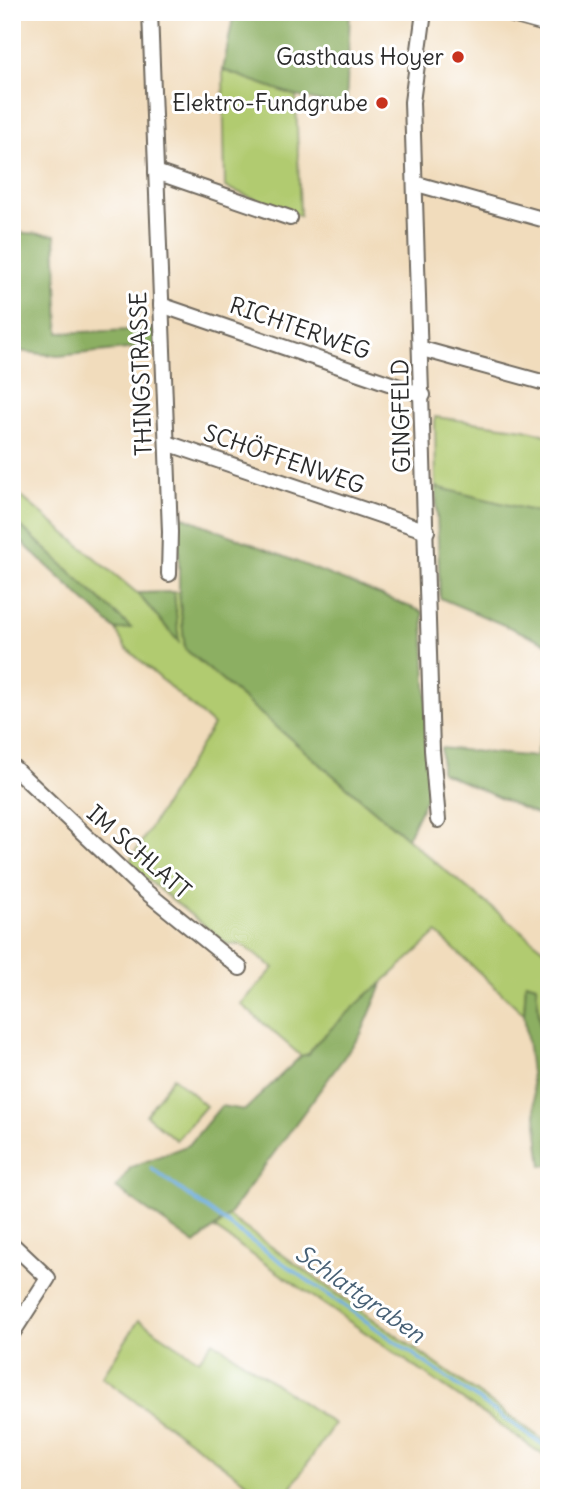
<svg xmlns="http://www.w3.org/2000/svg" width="561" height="1510" viewBox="0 0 561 1510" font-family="Delius,sans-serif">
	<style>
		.green { fill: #b1cb70; stroke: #6e7b4e; stroke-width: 2 }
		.forest { fill: #8caf62; stroke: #5c6d46; stroke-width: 2 }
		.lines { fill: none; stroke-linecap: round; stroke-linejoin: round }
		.stream { stroke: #70afe3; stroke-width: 3.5 }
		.minor-casing { stroke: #70695e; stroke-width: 18 }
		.secondary-casing { stroke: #70695e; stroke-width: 24 }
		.minor { stroke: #fff; stroke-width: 14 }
		.secondary { stroke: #fff; stroke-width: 21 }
		.poi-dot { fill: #c8321e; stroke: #fff; stroke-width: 2.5 }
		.labels { text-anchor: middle; stroke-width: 6; stroke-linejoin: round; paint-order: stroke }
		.poi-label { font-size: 23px; fill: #2b2b2b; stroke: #fff; text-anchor: end }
		.street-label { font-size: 23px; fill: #2b2b2b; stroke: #fff }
		.water-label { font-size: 24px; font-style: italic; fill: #476075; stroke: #fff }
	</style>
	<rect width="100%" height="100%" fill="#fff"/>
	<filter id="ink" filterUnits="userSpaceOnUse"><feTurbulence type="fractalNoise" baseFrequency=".0143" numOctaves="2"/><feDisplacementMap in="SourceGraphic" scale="14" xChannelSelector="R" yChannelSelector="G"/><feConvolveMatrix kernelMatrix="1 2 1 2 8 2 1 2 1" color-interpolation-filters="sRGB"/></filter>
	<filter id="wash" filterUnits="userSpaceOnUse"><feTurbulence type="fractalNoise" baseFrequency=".00686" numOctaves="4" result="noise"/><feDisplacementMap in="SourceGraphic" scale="28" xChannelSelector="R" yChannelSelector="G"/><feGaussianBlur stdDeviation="1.57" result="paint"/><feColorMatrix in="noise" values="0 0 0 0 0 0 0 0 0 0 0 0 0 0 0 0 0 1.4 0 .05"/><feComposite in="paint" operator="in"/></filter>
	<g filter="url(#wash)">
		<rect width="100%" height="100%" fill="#f1dcbc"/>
		<g class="green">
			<polygon points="223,70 296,96 300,216 225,187"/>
			<polygon points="435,417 525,429 549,436 549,515 436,487"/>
			<polygon points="12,489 137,593 178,641 174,592 179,592 185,649 436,863 549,953 549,1097 536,985 526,982 524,1014 437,933 315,1044 309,1054 301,1056 241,1004 274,968 242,945 227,944 128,864 213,725 125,647 116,630 130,627 12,518"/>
			<polygon points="173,1077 206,1106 176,1140 146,1115"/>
			<polygon points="228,1216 549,1444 549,1459 215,1229"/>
			<polygon points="139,1320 199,1360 213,1341 334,1424 284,1498 268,1498 102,1377"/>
		</g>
		<g class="forest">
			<polygon points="234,12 350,12 346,108 296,96 223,70"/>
			<polygon points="12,232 55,235 59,333 155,329 156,346 58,356 12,350"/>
			<polygon points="436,487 549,515 549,644 440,598"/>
			<polygon points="179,515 423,612 429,747 427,796 407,838 185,649 179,592"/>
			<polygon points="12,518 131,628 116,630 12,533"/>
			<polygon points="174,592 179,642 137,593"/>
			<polygon points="543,728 549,730 549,820 441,772 441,748 535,757"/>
			<polygon points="526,982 536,985 549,1117 549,1165 542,1166 524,1014"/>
			<polygon points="382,985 361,1034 228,1216 195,1244 116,1188 131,1167 189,1145 221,1106 245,1110 301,1056 309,1054 315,1044 370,992"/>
		</g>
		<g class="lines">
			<polyline class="stream" points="151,1168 247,1238 549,1449"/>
		</g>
	</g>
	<g filter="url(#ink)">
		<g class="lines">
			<defs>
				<g id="minor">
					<polyline points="150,12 170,532 169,574"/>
					<polyline points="424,12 412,102 432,750 438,820"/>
					<polyline points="156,172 290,218"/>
					<polyline points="417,184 549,221"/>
					<polyline points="161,305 423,395"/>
					<polyline points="422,349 549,384"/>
					<polyline points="167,443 427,531"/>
					<polyline points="12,766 139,886 240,968"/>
					<polyline points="12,1244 48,1278 12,1334"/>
				</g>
				<polyline id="secondary" points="513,12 549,22"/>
			</defs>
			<use href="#minor" class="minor-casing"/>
			<use href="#secondary" class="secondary-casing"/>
			<use href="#minor" class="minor"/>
			<use href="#secondary" class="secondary"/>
		</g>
	</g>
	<g class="poi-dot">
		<circle cx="458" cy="57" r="7"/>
		<circle cx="382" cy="103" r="7"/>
	</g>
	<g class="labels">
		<g class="poi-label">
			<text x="444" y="65">Gasthaus Hoyer</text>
			<text x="368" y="111">Elektro-Fundgrube</text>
		</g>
		<g class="street-label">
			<text transform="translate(300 328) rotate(19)" y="8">RICHTERWEG</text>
			<text transform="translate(141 374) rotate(-92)" y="8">THINGSTRASSE</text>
			<text transform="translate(401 416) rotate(-91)" y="8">GINGFELD</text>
			<text transform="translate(284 459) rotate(19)" y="8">SCHÖFFENWEG</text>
			<text transform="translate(139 852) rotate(41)" y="8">IM SCHLATT</text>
		</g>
		<g class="water-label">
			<text transform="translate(360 1294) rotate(35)" y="8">Schlattgraben</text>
		</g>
	</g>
	<rect width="561" height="1510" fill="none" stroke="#fff" stroke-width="42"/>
</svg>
